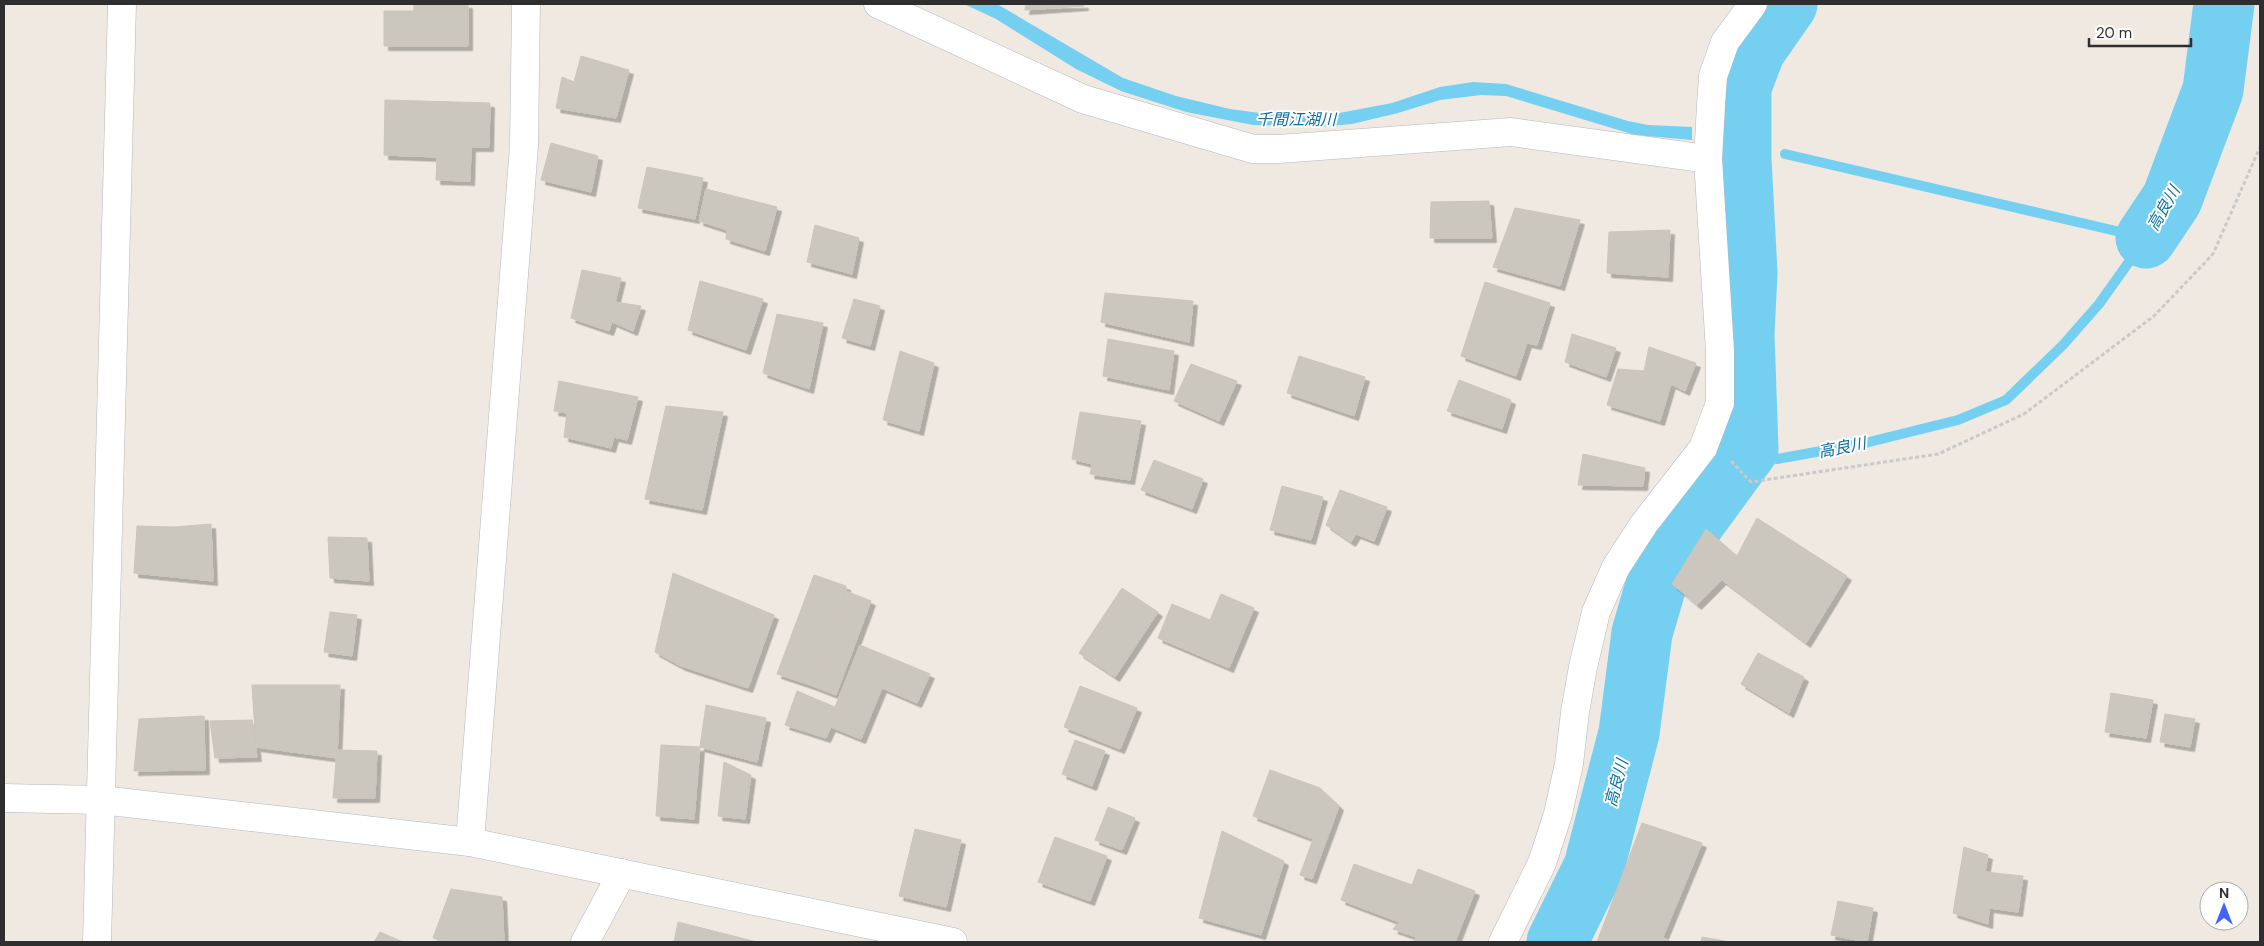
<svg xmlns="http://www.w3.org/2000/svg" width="2264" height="946" viewBox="0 0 2264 946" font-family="'DM Sans','Noto Sans JP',sans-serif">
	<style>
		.water { fill: #75cff0 }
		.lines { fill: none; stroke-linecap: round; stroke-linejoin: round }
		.stream { stroke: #75cff0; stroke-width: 10 }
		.river { stroke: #75cff0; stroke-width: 61 }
		.building { fill: #cbc7bf; stroke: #cbc5ba; filter: url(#shadow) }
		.street-casing { stroke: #b4b7c1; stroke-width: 29 }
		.secondary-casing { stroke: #b4b7c1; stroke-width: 29 }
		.path { stroke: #c9c9c9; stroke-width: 3; stroke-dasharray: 4 2.5; stroke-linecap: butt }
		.street { stroke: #fff; stroke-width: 28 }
		.secondary { stroke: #fff; stroke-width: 28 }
		.labels { text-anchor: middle; stroke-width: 4; stroke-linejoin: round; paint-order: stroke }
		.water-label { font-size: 16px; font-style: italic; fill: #0d6fa3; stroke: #fff }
	</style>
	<defs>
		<filter id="shadow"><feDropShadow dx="4.5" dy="4.5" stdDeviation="0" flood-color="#0004"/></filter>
	</defs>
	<rect width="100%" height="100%" fill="#efe9e1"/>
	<polygon class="water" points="964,4 997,4 1123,78 1176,96 1230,109 1267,114 1334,114 1392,103 1440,87 1473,82 1506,84 1628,121 1648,125 1692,127 1692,140 1635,135 1506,96 1481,95 1440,100 1398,113 1352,124 1317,127 1253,125 1186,112 1121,91 1076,69 996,19"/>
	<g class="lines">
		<g class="stream">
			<polyline points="1738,132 1741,131"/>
			<polyline points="1748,449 1777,459 1865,443 1958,420 2006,400 2063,345 2099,304 2146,238 1785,154"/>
		</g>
		<g class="river">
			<polyline points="2146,238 2172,199 2213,90 2224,4"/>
			<polyline points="1557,942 1594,867 1629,733 1642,633 1661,568 1748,449 1744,334 1747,273 1741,159 1741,87 1755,50 1787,4"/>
		</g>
	</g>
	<g class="building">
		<polygon points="414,4 468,4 468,46 384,46 384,11 414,11"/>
		<polygon points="1026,4 1084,4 1084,6 1025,10"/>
		<polygon points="581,56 629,70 616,118 556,108 562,77 574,82"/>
		<polygon points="385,100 490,103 489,147 471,147 470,181 436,180 437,157 384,155"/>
		<polygon points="551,143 598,156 591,192 541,180"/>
		<polygon points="647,167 703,178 695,219 638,208"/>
		<polygon points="706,189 777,207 765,251 726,239 727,230 699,221"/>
		<polygon points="1489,201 1492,238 1430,238 1431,202"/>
		<polygon points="1515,208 1580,220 1560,286 1493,267"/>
		<polygon points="815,225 859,238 852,274 807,262"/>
		<polygon points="1670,230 1668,277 1607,273 1609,232"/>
		<polygon points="582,270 621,278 615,302 641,306 633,331 612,322 609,331 571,318"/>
		<polygon points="700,281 763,299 746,350 688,330"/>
		<polygon points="1485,282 1550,303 1537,345 1527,343 1516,376 1461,356"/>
		<polygon points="1105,293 1193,301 1189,342 1101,322"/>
		<polygon points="854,299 880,306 870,346 842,338"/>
		<polygon points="777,314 823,323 809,389 763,373"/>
		<polygon points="1572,334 1616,348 1606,377 1565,362"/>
		<polygon points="1108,339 1174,351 1169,390 1103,376"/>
		<polygon points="1649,347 1696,363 1685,391 1671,384 1660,421 1607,405 1618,369 1644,371"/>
		<polygon points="900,351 934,363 919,431 883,420"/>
		<polygon points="1299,356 1365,377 1354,416 1287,393"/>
		<polygon points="1191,364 1237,381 1219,421 1174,401"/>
		<polygon points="1459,380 1511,400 1502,429 1447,411"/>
		<polygon points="559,381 638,397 627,440 614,437 611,448 564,437 567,413 554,411"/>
		<polygon points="666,406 723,412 702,510 645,499"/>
		<polygon points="1080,412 1141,421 1130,480 1090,474 1092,464 1072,459"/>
		<polygon points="1583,454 1645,468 1643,486 1578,485"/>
		<polygon points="1154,460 1203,479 1192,509 1141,490"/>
		<polygon points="1282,486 1323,497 1311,540 1270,530"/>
		<polygon points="1340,490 1387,507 1374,541 1356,534 1351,542 1326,525"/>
		<polygon points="1757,518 1847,576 1806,643 1722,580 1697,605 1672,584 1706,529 1737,556"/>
		<polygon points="211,524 213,581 134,573 137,526 174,527"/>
		<polygon points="328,537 367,538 369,581 330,578"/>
		<polygon points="673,573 774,615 748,688 681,666 655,652"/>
		<polygon points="814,575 846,586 846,591 810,685 777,674"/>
		<polygon points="1122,588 1158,612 1115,677 1079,653"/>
		<polygon points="846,591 871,601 836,695 810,685"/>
		<polygon points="1221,594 1254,608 1229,668 1158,638 1172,604 1210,620"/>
		<polygon points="330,612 357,615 352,656 324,652"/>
		<polygon points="860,645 930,674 917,703 882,688 861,739 831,727 835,707"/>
		<polygon points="1758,653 1804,677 1789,713 1741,684"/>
		<polygon points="252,685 340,685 337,758 256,747"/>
		<polygon points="1080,686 1137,708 1120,749 1064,727"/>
		<polygon points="797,691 835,707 831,727 826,738 785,725"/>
		<polygon points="2111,693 2153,700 2146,738 2105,732"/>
		<polygon points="706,705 766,718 757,762 700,747"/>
		<polygon points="2165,714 2195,719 2190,747 2160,742"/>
		<polygon points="204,716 205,770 134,771 139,719"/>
		<polygon points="252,720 257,757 215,758 210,721"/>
		<polygon points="1075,740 1105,751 1092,786 1062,774"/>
		<polygon points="661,745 700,747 694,819 656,816"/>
		<polygon points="337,750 377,751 375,798 333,798"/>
		<polygon points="724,762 751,775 745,819 718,816"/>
		<polygon points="1270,770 1320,788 1339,806 1312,879 1300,875 1313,839 1253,816"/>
		<polygon points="1108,807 1135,818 1122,850 1095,840"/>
		<polygon points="1642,823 1702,843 1663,937 1671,942 1597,942"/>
		<polygon points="915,829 961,840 946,907 899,896"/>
		<polygon points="1222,831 1284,861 1261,935 1199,918"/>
		<polygon points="1055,837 1107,856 1090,901 1038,882"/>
		<polygon points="1964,847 1988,855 1985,872 2023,876 2018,912 1989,908 1988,924 1953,913"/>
		<polygon points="1354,864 1412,885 1418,869 1475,891 1455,942 1414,942 1416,937 1393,929 1399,922 1341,900"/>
		<polygon points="451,889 502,897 504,942 445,942 433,938"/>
		<polygon points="1838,901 1873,908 1867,942 1831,935"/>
		<polygon points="678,922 757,942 674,942"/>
		<polygon points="380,932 403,942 374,942"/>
		<polygon points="1702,937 1730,942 1701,942"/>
	</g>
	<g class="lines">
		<defs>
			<g id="street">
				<polyline points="878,4 1083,99 1253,149 1279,149 1511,132 1708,159"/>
				<polyline points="4,798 101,800 470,842 953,942"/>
				<polyline points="470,842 524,146 526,4"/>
				<polyline points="97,942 122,4"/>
				<polyline points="585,942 622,873"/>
			</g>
			<polyline id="secondary" points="1503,942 1542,863 1558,814 1569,764 1575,712 1583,667 1596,612 1616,567 1644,524 1703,448 1720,403 1720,351 1708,159 1711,105 1713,76 1725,42 1753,4"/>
		</defs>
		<use href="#street" class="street-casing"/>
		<use href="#secondary" class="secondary-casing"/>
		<polyline class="path" points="1731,461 1751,482 1938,454 2024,414 2154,316 2213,254 2260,147"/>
		<use href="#street" class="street"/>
		<use href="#secondary" class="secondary"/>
	</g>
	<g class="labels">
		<g class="water-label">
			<text x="1296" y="125">千間江湖川</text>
			<text transform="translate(2163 208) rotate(-60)" y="6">高良川</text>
			<text transform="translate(1842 447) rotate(-11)" y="6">高良川</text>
			<text transform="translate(1616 783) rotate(-75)" y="6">高良川</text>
		</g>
	</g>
	<rect width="2264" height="946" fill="none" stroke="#2e2e2e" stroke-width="10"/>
	<g transform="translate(2224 906)"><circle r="24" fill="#ffffff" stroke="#ababab"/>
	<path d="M0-4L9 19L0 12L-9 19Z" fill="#4264fb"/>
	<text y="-8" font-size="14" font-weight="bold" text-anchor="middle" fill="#2e2e2e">N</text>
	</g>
	<path d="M2089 38v8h102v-8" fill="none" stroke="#2e2e2e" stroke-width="2.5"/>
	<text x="2096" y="38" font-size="15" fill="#2e2e2e" stroke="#ffffff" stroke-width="4" paint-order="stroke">20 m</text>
</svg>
